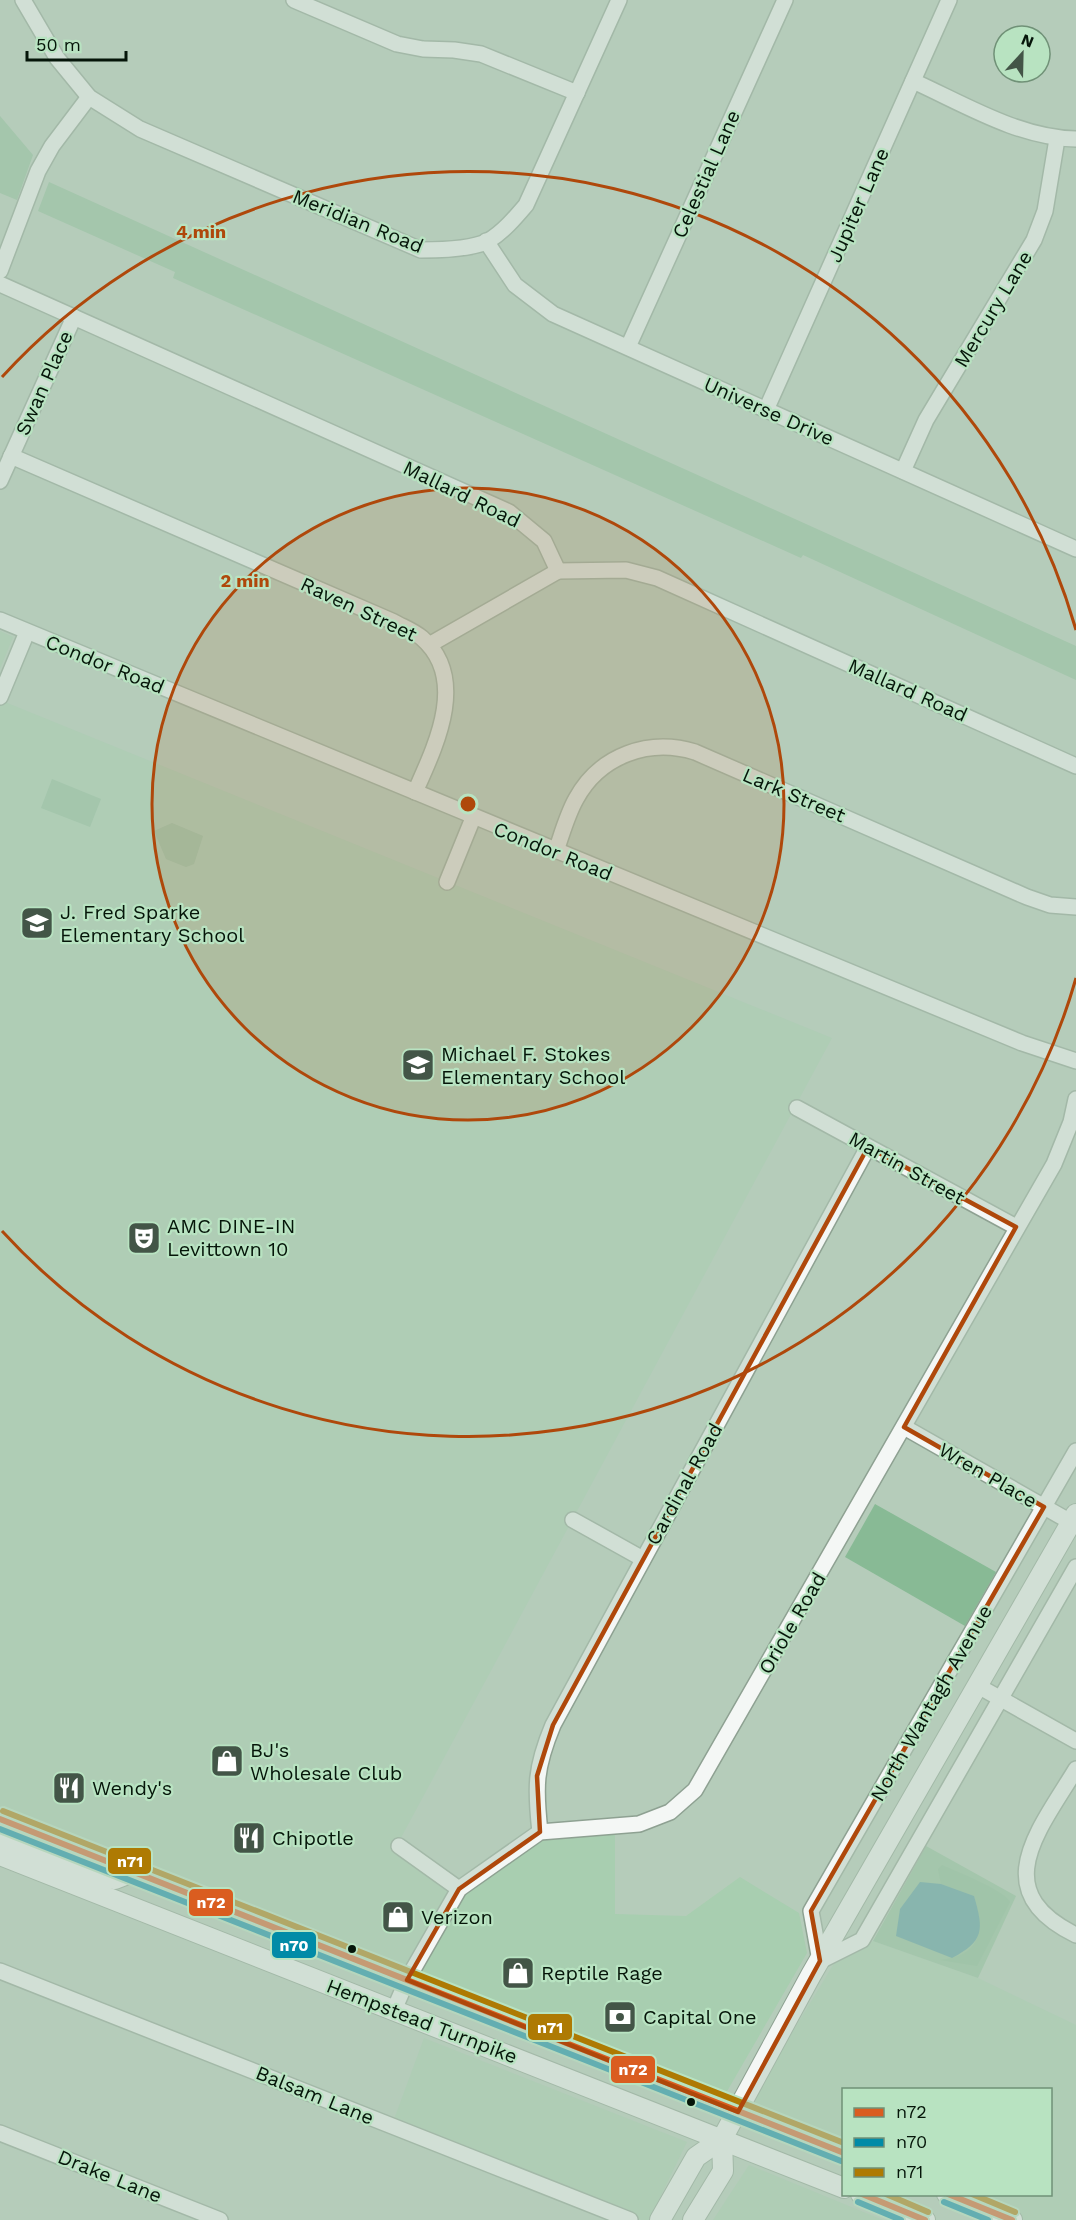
<svg xmlns="http://www.w3.org/2000/svg" width="1076" height="2220" viewBox="0 0 1076 2220" font-family="'Work Sans',sans-serif">
	<style>
		.built { fill: #a8ceb0 }
		.green { fill: #90be9b }
		.forest { fill: #88ba95 }
		.water { fill: #539a9f }
		.lines { fill: none; stroke-linecap: round; stroke-linejoin: round }
		.minor-casing { stroke: #8ea192; stroke-width: 18 }
		.major-casing { stroke: #8ea192; stroke-width: 22 }
		.minor { stroke: #f4f7f5; stroke-width: 15 }
		.major { stroke: #f4f7f5; stroke-width: 20 }
		.bus-1-casing { stroke: #b8e3c1; stroke-width: 10 }
		.bus-2-casing { stroke: #b8e3c1; stroke-width: 10 }
		.bus-3-casing { stroke: #b8e3c1; stroke-width: 10 }
		.bus-1 { stroke: #da5d20; stroke-width: 6 }
		.bus-2 { stroke: #018ba7; stroke-width: 6 }
		.bus-3 { stroke: #ae7a03; stroke-width: 6 }
		.marked { fill: none; stroke: #af480b; stroke-width: 4.5; stroke-linejoin: round }
		.ring { fill: none; stroke: #af480b; stroke-width: 3 }
		.bus-dot { fill: #051509; stroke: #b8e3c1; stroke-width: 2 }
		.labels { text-anchor: middle; stroke-width: 4.5; stroke-linejoin: round; paint-order: stroke }
		.street-label { font-size: 20px; fill: #051509; stroke: #b8e3c1 }
		.poi-label { font-size: 20px; fill: #051509; stroke: #b8e3c1; text-anchor: start }
		.centre { fill: #af480b; stroke: #b8e3c1; stroke-width: 3 }
		.ring-label { font-size: 18px; text-anchor: middle; font-weight: bold; fill: #af480b; stroke: #b8e3c1; stroke-width: 4.5; stroke-linejoin: round; paint-order: stroke }
		.line-badge { stroke: #b8e3c1; stroke-width: 2 }
		.badge-label { font-size: 16px; text-anchor: middle; font-weight: bold; fill: #fff }
	</style>
	<rect width="100%" height="100%" fill="#b5ccba"/>
	<g class="built">
		<polygon points="0,631 13,637 0,669"/>
		<polygon points="0,700 832,1038 396,1847 455,1889 534,1839 615,1832 615,1914 686,1916 740,1877 799,1913 807,1953 722,2100 0,1818"/>
		<polygon points="873,1941 978,1978 1076,2025 1076,2220 1025,2220 961,2195 1050,2194 1050,2090 844,2090 843,2148 746,2109 838,1957"/>
		<polygon points="424,2038 687,2142 649,2220 642,2220 393,2122"/>
		<polygon points="749,2165 883,2220 713,2220"/>
	</g>
	<g class="green">
		<polygon points="0,116 33,155 17,200 0,193"/>
		<polygon points="49,182 1076,646 1076,680 803,555 801,558 173,278 175,272 38,211"/>
		<polygon points="52,779 101,799 90,827 41,808"/>
		<polygon points="172,823 203,836 194,864 186,867 166,859 154,831"/>
		<polygon points="926,1846 1016,1896 978,1978 873,1941"/>
	</g>
	<g class="forest">
		<polygon points="875,1504 996,1572 965,1626 845,1557"/>
		<path d="M 942,1865 C 957,1872 1004,1890 1010,1902 L 977,1966 L 940,1960 C 981,1956 985,1931 974,1896 L 941,1884 L 938,1869 Z"/>
	</g>
	<path class="water" d="M 920,1882 L 941,1884 L 974,1896 C 984,1930 984,1941 952,1958 L 896,1936 L 900,1909 Z"/>
	<g class="lines">
		<defs>
			<g id="minor">
				<path d="M 23,0 L 57,58 L 89,97 L 140,129 L 421,250 C 439,250 472,249 488,241 C 503,232 515,218 526,205 L 619,0"/>
				<polyline points="294,0 397,44 423,49 454,50 481,54 577,93"/>
				<path d="M 913,81 C 964,104 1019,138 1076,139"/>
				<polyline points="486,241 515,285 553,314 1076,549"/>
				<polyline points="0,271 38,171 52,146 89,97"/>
				<polyline points="0,284 509,512 544,541 558,571 626,570 657,578 1076,766"/>
				<polyline points="628,347 785,0"/>
				<polyline points="766,410 949,0"/>
				<path d="M 11,456 L 394,622 C 403,627 414,631 422,638 C 469,679 435,747 415,792"/>
				<polyline points="903,471 926,420 1034,240 1045,211 1057,139"/>
				<polyline points="0,481 74,317"/>
				<polyline points="0,620 1022,1043 1076,1061"/>
				<polyline points="429,645 558,571"/>
				<polyline points="0,697 27,632"/>
				<path d="M 556,851 C 562,834 567,815 576,799 C 600,755 649,738 695,752 L 1027,897 L 1050,905 L 1076,907"/>
				<polyline points="447,882 473,818"/>
				<polyline points="797,1108 1016,1227"/>
				<polyline points="904,1427 1076,1525"/>
				<polyline points="1076,1451 811,1911 820,1961 862,1940 1076,1567"/>
				<polyline points="573,1520 643,1559"/>
				<polyline points="978,1686 1076,1741"/>
				<path d="M 1076,1769 C 1040,1829 985,1891 1076,1935"/>
				<path d="M 540,1832 C 535,1787 535,1768 553,1725 L 868,1147"/>
				<polyline points="399,1846 459,1889"/>
				<polyline points="0,1971 630,2220"/>
				<polyline points="394,2010 407,1980 459,1889 540,1832 639,1824 670,1812 695,1790 1054,1164 1071,1122 1076,1099"/>
				<polyline points="0,2133 220,2220"/>
			</g>
			<g id="major">
				<polyline points="0,1819 844,2153"/>
				<polyline points="0,1837 102,1877 115,1879 133,1872"/>
				<polyline points="0,1855 844,2188"/>
				<polyline points="861,2194 925,2220"/>
				<polyline points="947,2194 1012,2220"/>
				<polyline points="660,2220 696,2157 722,2139 811,1975 1076,1514"/>
				<polyline points="693,2220 723,2171 722,2139"/>
			</g>
		</defs>
		<use href="#minor" class="minor-casing"/>
		<use href="#major" class="major-casing"/>
		<use href="#minor" class="minor"/>
		<use href="#major" class="major"/>
		<defs>
			<g id="bus-1">
				<polyline points="0,1819 844,2153"/>
				<polyline points="862,2194 925,2220"/>
				<polyline points="948,2194 1012,2220"/>
			</g>
			<g id="bus-2">
				<polyline points="0,1829 841,2161"/>
				<polyline points="858,2202 901,2220"/>
				<polyline points="944,2202 988,2220"/>
			</g>
			<g id="bus-3">
				<polyline points="3,1811 844,2143"/>
				<polyline points="886,2194 928,2212"/>
				<polyline points="972,2194 1015,2212"/>
			</g>
		</defs>
		<use href="#bus-1" class="bus-1-casing"/>
		<use href="#bus-2" class="bus-2-casing"/>
		<use href="#bus-3" class="bus-3-casing"/>
		<use href="#bus-1" class="bus-1"/>
		<use href="#bus-2" class="bus-2"/>
		<use href="#bus-3" class="bus-3"/>
	</g>
	<path d="M0 0H1076V2220H0ZM 868,1147 L 1016,1227 L 904,1427 L 1044,1507 L 811,1911 L 820,1961 L 738,2112 L 407,1980 L 459,1889 L 540,1832 L 537,1776 L 553,1725 Z" fill="#b5ccba" fill-opacity=".55" fill-rule="evenodd"/>
	<path class="marked" d="M 868,1147 L 1016,1227 L 904,1427 L 1044,1507 L 811,1911 L 820,1961 L 738,2112 L 407,1980 L 459,1889 L 540,1832 L 537,1776 L 553,1725 Z"/>
	<circle cx="468" cy="804" r="316" fill="#af480b" fill-opacity=".12"/>
	<g class="ring">
		<circle cx="468" cy="804" r="316"/>
		<path d="M1076 978A632 632 0 0 1 2 1231M2 377A632 632 0 0 1 1076 630"/>
	</g>
	<defs>
		<symbol id="school-square" viewBox="-11 -11 22 22"><rect x="-9" y="-9" width="18" height="18" rx="4" fill="#435547" stroke="#b8e3c1"/><path d="M0-5L7-2L0 1L-7-2ZM-4 1L0 2.5L4 1V4Q0 6-4 4Z" fill="#fff"/></symbol>
		<symbol id="theatre-square" viewBox="-11 -11 22 22"><rect x="-9" y="-9" width="18" height="18" rx="4" fill="#435547" stroke="#b8e3c1"/><path d="M-5-5.5Q0-4 5-5.5V0Q5 5 0 6Q-5 5-5 0ZM-3.3-2.5H-1v1.5H-3.3ZM1-2.5H3.3v1.5H1ZM-2.8 1Q0 5.5 2.8 1Z" fill="#fff"/></symbol>
		<symbol id="shop-square" viewBox="-11 -11 22 22"><rect x="-9" y="-9" width="18" height="18" rx="4" fill="#435547" stroke="#b8e3c1"/><path d="M-5-2.5h2.3a2.7 3.5 0 0 1 5.4 0H5L5.5 6h-11ZM-1.5-2.5h3a1.5 2.3 0 0 0-3 0Z" fill="#fff"/></symbol>
		<symbol id="restaurant-square" viewBox="-11 -11 22 22"><rect x="-9" y="-9" width="18" height="18" rx="4" fill="#435547" stroke="#b8e3c1"/><path d="M-5-6h1v4h1v-4h1v4h1v-4h1v5L-1.5 .5V6h-2V.5L-5-1ZM5-6V6H3V1.5H1.5Q1.5-4 5-6Z" fill="#fff"/></symbol>
		<symbol id="bank-square" viewBox="-11 -11 22 22"><rect x="-9" y="-9" width="18" height="18" rx="4" fill="#435547" stroke="#b8e3c1"/><path d="M-6-4H6V4H-6ZM0-2.3a2.3 2.3 0 1 0 0 4.6a2.3 2.3 0 1 0 0-4.6Z" fill="#fff"/></symbol>
	</defs>
	<g fill-rule="evenodd">
		<use href="#school-square" x="18" y="904" width="38" height="38"/>
		<use href="#school-square" x="399" y="1046" width="38" height="38"/>
		<use href="#theatre-square" x="125" y="1219" width="38" height="38"/>
		<use href="#shop-square" x="208" y="1742" width="38" height="38"/>
		<use href="#restaurant-square" x="50" y="1769" width="38" height="38"/>
		<use href="#restaurant-square" x="230" y="1819" width="38" height="38"/>
		<use href="#shop-square" x="379" y="1898" width="38" height="38"/>
		<use href="#shop-square" x="499" y="1954" width="38" height="38"/>
		<use href="#bank-square" x="601" y="1998" width="38" height="38"/>
	</g>
	<g class="bus-dot">
		<circle cx="352" cy="1949" r="5"/>
		<circle cx="691" cy="2102" r="5"/>
	</g>
	<g class="labels">
		<g class="street-label">
			<text transform="translate(706 174) rotate(-66)" y="7">Celestial Lane</text>
			<text transform="translate(858 205) rotate(-66)" y="7">Jupiter Lane</text>
			<text transform="translate(358 221) rotate(22)" y="7">Meridian Road</text>
			<text transform="translate(993 309) rotate(-59)" y="7">Mercury Lane</text>
			<text transform="translate(44 383) rotate(-66)" y="7">Swan Place</text>
			<text transform="translate(769 411) rotate(24)" y="7">Universe Drive</text>
			<text transform="translate(462 494) rotate(26)" y="7">Mallard Road</text>
			<text transform="translate(359 609) rotate(25)" y="7">Raven Street</text>
			<text transform="translate(105 664) rotate(22)" y="7">Condor Road</text>
			<text transform="translate(908 690) rotate(24)" y="7">Mallard Road</text>
			<text transform="translate(794 795) rotate(23)" y="7">Lark Street</text>
			<text transform="translate(553 851) rotate(22)" y="7">Condor Road</text>
			<text transform="translate(907 1168) rotate(29)" y="7">Martin Street</text>
			<text transform="translate(988 1475) rotate(30)" y="7">Wren Place</text>
			<text transform="translate(684 1484) rotate(-61)" y="7">Cardinal Road</text>
			<text transform="translate(792 1623) rotate(-60)" y="7">Oriole Road</text>
			<text transform="translate(931 1703) rotate(-60)" y="7">North Wantagh Avenue</text>
			<text transform="translate(422 2021) rotate(21)" y="7">Hempstead Turnpike</text>
			<text transform="translate(315 2095) rotate(22)" y="7">Balsam Lane</text>
			<text transform="translate(110 2176) rotate(22)" y="7">Drake Lane</text>
		</g>
		<g class="poi-label">
			<text x="60" y="919">J. Fred Sparke<tspan x="60" dy="23">Elementary School</tspan></text>
			<text x="441" y="1061">Michael F. Stokes<tspan x="441" dy="23">Elementary School</tspan></text>
			<text x="167" y="1233">AMC DINE-IN<tspan x="167" dy="23">Levittown 10</tspan></text>
			<text x="250" y="1757">BJ's<tspan x="250" dy="23">Wholesale Club</tspan></text>
			<text x="92" y="1795">Wendy's</text>
			<text x="272" y="1845">Chipotle</text>
			<text x="421" y="1924">Verizon</text>
			<text x="541" y="1980">Reptile Rage</text>
			<text x="643" y="2024">Capital One</text>
		</g>
	</g>
	<circle cx="468" cy="804" r="9" class="centre"/>
	<g class="ring-label">
		<text x="201" y="238">4 min</text>
		<text x="245" y="587">2 min</text>
	</g>
	<g class="line-badge">
		<rect x="107" y="1847" width="45" height="28" rx="6" fill="#ae7a03"/>
		<rect x="188" y="1888" width="46" height="29" rx="6" fill="#da5d20"/>
		<rect x="271" y="1931" width="46" height="28" rx="6" fill="#018ba7"/>
		<rect x="527" y="2013" width="46" height="28" rx="6" fill="#ae7a03"/>
		<rect x="610" y="2055" width="46" height="29" rx="6" fill="#da5d20"/>
	</g>
	<g class="badge-label">
		<text x="130" y="1867">n71</text>
		<text x="211" y="1908">n72</text>
		<text x="294" y="1951">n70</text>
		<text x="550" y="2033">n71</text>
		<text x="633" y="2075">n72</text>
	</g>
	<rect x="842" y="2088" width="210" height="108" fill="#b8e3c1" stroke="#709177" stroke-width="1.5"/>
	<rect x="854" y="2108" width="30" height="9" fill="#da5d20" stroke="#709177" stroke-width="1.5"/>
	<text x="896" y="2118" font-size="18" fill="#051509">n72</text>
	<rect x="854" y="2138" width="30" height="9" fill="#018ba7" stroke="#709177" stroke-width="1.5"/>
	<text x="896" y="2148" font-size="18" fill="#051509">n70</text>
	<rect x="854" y="2168" width="30" height="9" fill="#ae7a03" stroke="#709177" stroke-width="1.5"/>
	<text x="896" y="2178" font-size="18" fill="#051509">n71</text>
	<g transform="translate(1022 54) rotate(22)"><circle r="28" fill="#b8e3c1" stroke="#709177" stroke-width="1.5"/>
	<path d="M0-4.5L10 22L0 15L-10 22Z" fill="#435547"/>
	<text y="-9" font-size="16" font-weight="bold" text-anchor="middle" fill="#051509">N</text>
	</g>
	<path d="M27 51v9h99v-9" fill="none" stroke="#051509" stroke-width="3"/>
	<text x="36" y="51" font-size="18" fill="#051509" stroke="#b8e3c1" stroke-width="4.5" paint-order="stroke">50 m</text>
</svg>
